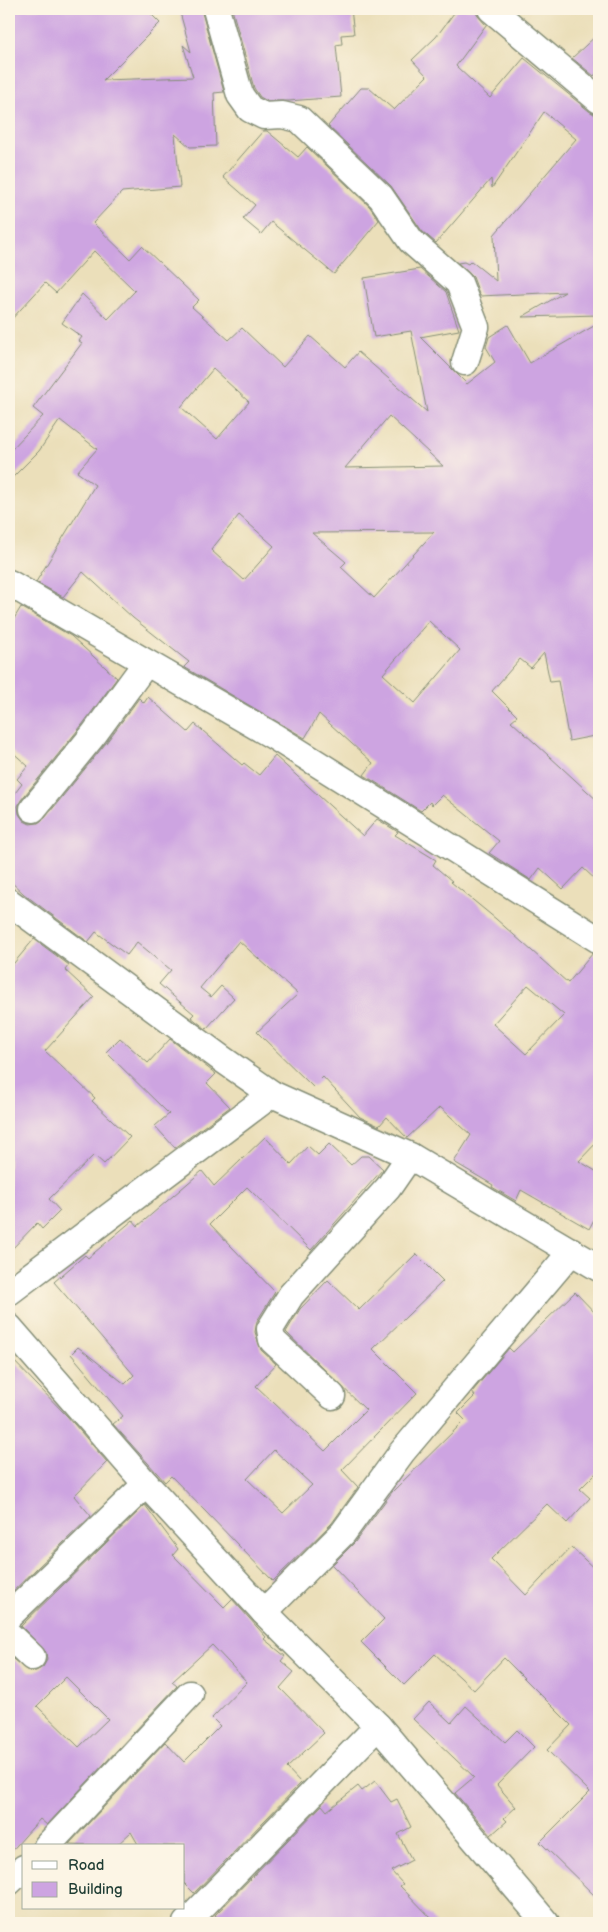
<svg xmlns="http://www.w3.org/2000/svg" width="608" height="1932" viewBox="0 0 608 1932" font-family="'Balsamiq Sans',sans-serif">
	<style>
		.building { fill: #cda4e1; fill-rule: evenodd }
		.lines { fill: none; stroke-linecap: round; stroke-linejoin: round }
		.minor-casing { stroke: #858e77; stroke-width: 29 }
		.minor { stroke: #fff; stroke-width: 26 }
	</style>
	<rect width="100%" height="100%" fill="#fcf5e5"/>
	<filter id="ink" filterUnits="userSpaceOnUse"><feTurbulence type="fractalNoise" baseFrequency=".02" numOctaves="2"/><feDisplacementMap in="SourceGraphic" scale="10" xChannelSelector="R" yChannelSelector="G"/><feConvolveMatrix kernelMatrix="1 2 1 2 8 2 1 2 1" color-interpolation-filters="sRGB"/></filter>
	<filter id="wash" filterUnits="userSpaceOnUse"><feTurbulence type="fractalNoise" baseFrequency=".0096" numOctaves="4" result="noise"/><feDisplacementMap in="SourceGraphic" scale="20" xChannelSelector="R" yChannelSelector="G"/><feGaussianBlur stdDeviation="1.12" result="paint"/><feColorMatrix in="noise" values="0 0 0 0 0 0 0 0 0 0 0 0 0 0 0 0 0 1.4 0 .05"/><feComposite in="paint" operator="in"/></filter>
	<g filter="url(#wash)">
		<rect width="100%" height="100%" fill="#ebdfba"/>
		<g id="blocks">
			<g class="building">
				<path d="M 9,9 L 146,9 L 160,23 L 103,80 L 193,77 L 183,45 L 191,52 L 179,9 L 201,9 L 224,92 L 214,93 L 216,146 L 190,147 L 175,134 L 180,187 L 122,192 L 93,223 L 130,259 L 142,246 L 199,300 L 192,307 L 229,340 L 242,328 L 283,367 L 310,336 L 345,367 L 358,352 L 427,412 L 411,331 L 374,337 L 364,278 L 420,269 L 446,292 L 459,330 L 420,337 L 467,384 L 495,362 L 486,347 L 489,337 L 508,325 L 530,363 L 599,323 L 599,735 L 569,741 L 558,681 L 550,682 L 544,653 L 531,668 L 520,659 L 492,691 L 517,716 L 511,721 L 599,802 L 599,883 L 583,868 L 563,889 L 540,868 L 531,880 L 489,853 L 499,841 L 442,795 L 432,805 L 430,802 L 421,811 L 364,775 L 373,763 L 319,714 L 305,738 L 184,667 L 189,662 L 133,618 L 83,572 L 63,597 L 36,582 L 95,485 L 77,472 L 97,449 L 60,420 L 39,451 L 9,481 L 9,452 L 43,416 L 33,408 L 82,343 L 79,341 L 82,337 L 62,323 L 82,294 L 108,319 L 135,291 L 94,251 L 56,293 L 45,283 L 9,322 ZM 213,369 L 249,402 L 217,439 L 181,407 ZM 389,416 L 443,466 L 345,468 ZM 239,515 L 274,546 L 244,580 L 211,550 ZM 434,532 L 374,598 L 341,567 L 346,562 L 312,533 ZM 429,621 L 460,650 L 415,703 L 383,674 Z"/>
				<polygon points="232,9 351,9 354,34 341,35 342,44 336,45 341,97 288,101 267,101 260,97 254,88"/>
				<polygon points="457,9 476,9 477,15 486,25 456,66 490,98 524,58 589,111 597,116 599,115 599,315 522,317 565,292 480,296 473,277 458,263 464,262 468,264 471,261 496,281 494,235 576,139 544,112 492,188 491,179 436,243 422,231 391,186 328,126 361,88 369,88 394,110 427,76 412,60 436,37"/>
				<polygon points="599,33 599,70 594,76 572,58"/>
				<polygon points="263,131 267,131 298,157 307,147 370,207 379,220 334,274 271,222 261,234 243,219 255,205 223,177"/>
				<path d="M 21,607 L 71,636 L 117,678 L 82,725 L 21,800 L 18,806 L 19,814 L 24,821 L 30,824 L 38,823 L 45,818 L 106,743 L 139,698 L 144,703 L 148,697 L 188,732 L 195,724 L 242,765 L 244,763 L 259,775 L 275,756 L 363,836 L 377,819 L 398,832 L 395,835 L 436,860 L 433,865 L 452,881 L 451,882 L 496,919 L 568,983 L 593,953 L 599,955 L 599,1140 L 579,1161 L 599,1173 L 599,1210 L 589,1229 L 521,1190 L 516,1201 L 492,1187 L 493,1185 L 454,1162 L 471,1135 L 440,1107 L 407,1138 L 387,1117 L 379,1126 L 360,1117 L 323,1077 L 313,1087 L 257,1032 L 298,994 L 239,941 L 200,988 L 211,997 L 221,986 L 234,998 L 206,1029 L 191,1017 L 194,1014 L 159,984 L 171,970 L 137,942 L 127,955 L 96,932 L 88,942 L 24,894 L 9,880 L 9,801 L 22,784 L 17,779 L 28,766 L 9,749 L 9,627 ZM 528,985 L 564,1015 L 526,1054 L 493,1024 Z"/>
				<polygon points="34,939 69,965 65,970 94,997 45,1051 95,1098 92,1101 130,1137 104,1164 94,1155 49,1199 60,1211 42,1229 37,1223 9,1252 9,969"/>
				<polygon points="120,1038 148,1063 170,1039 216,1074 207,1083 230,1107 175,1148 155,1126 169,1114 106,1052"/>
				<path d="M 265,1137 L 291,1164 L 308,1146 L 318,1155 L 329,1144 L 351,1165 L 361,1156 L 369,1156 L 383,1169 L 311,1250 L 247,1187 L 210,1224 L 275,1292 L 257,1321 L 255,1332 L 261,1350 L 276,1364 L 256,1386 L 325,1451 L 366,1410 L 286,1332 L 300,1309 L 328,1280 L 359,1310 L 416,1254 L 443,1281 L 373,1349 L 417,1393 L 342,1470 L 358,1487 L 332,1523 L 273,1581 L 171,1476 L 165,1482 L 113,1424 L 123,1416 L 71,1354 L 78,1347 L 125,1384 L 134,1375 L 54,1282 L 85,1255 L 88,1258 L 133,1220 L 138,1226 L 202,1171 L 214,1186 ZM 274,1450 L 312,1485 L 283,1513 L 247,1479 Z"/>
				<polygon points="575,1292 599,1317 599,1470 580,1489 590,1498 567,1523 547,1504 491,1559 526,1595 571,1547 599,1573 599,1900 540,1842 590,1792 547,1750 571,1725 504,1658 474,1690 435,1654 404,1685 361,1642 384,1619 332,1565 355,1542 392,1492 465,1420 458,1413 475,1396 472,1392 509,1348 513,1352"/>
				<polygon points="9,1356 67,1416 107,1462 74,1496 91,1516 9,1595"/>
				<path d="M 145,1505 L 178,1549 L 173,1555 L 224,1607 L 232,1599 L 266,1637 L 264,1639 L 285,1656 L 281,1661 L 294,1672 L 280,1688 L 324,1733 L 287,1768 L 301,1783 L 194,1893 L 184,1883 L 184,1846 L 139,1846 L 131,1832 L 116,1846 L 69,1844 L 165,1742 L 184,1762 L 220,1726 L 212,1718 L 247,1682 L 212,1645 L 172,1682 L 177,1686 L 47,1825 L 40,1819 L 9,1854 L 9,1656 L 28,1671 L 36,1671 L 43,1667 L 47,1660 L 46,1652 L 21,1626 ZM 66,1677 L 108,1719 L 79,1747 L 37,1706 Z"/>
				<polygon points="429,1702 451,1723 466,1706 505,1742 517,1730 534,1747 497,1785 516,1807 504,1818 507,1821 491,1835 455,1793 474,1777 413,1719"/>
				<polygon points="375,1781 391,1802 397,1799 411,1827 398,1834 412,1860 391,1871 403,1884 400,1886 436,1923 223,1923 215,1915 322,1805 327,1811 358,1786 362,1791"/>
			</g>
		</g>
	</g>
	<g filter="url(#ink)">
		<use href="#blocks" fill-opacity="0" stroke="#858e77" stroke-width="1"/>
		<g class="lines">
			<defs>
				<g id="minor">
					<polyline points="216,9 240,95 250,109 264,116 282,115 299,119 381,197 411,241 459,283 476,327 465,362"/>
					<polyline points="491,9 599,100"/>
					<polyline points="9,583 275,737 599,940"/>
					<polyline points="33,809 94,734 146,663"/>
					<polyline points="9,902 222,1059 272,1094 410,1156 599,1268"/>
					<polyline points="9,1292 272,1094"/>
					<polyline points="9,1327 146,1484 264,1612 378,1726 186,1923"/>
					<polyline points="332,1396 272,1340 270,1329 291,1295 388,1188 410,1156"/>
					<polyline points="264,1612 343,1533 402,1452 572,1251"/>
					<polyline points="9,1616 146,1484"/>
					<polyline points="9,1635 32,1657"/>
					<polyline points="378,1726 546,1923"/>
					<polyline points="47,1846 190,1694"/>
					<polyline points="9,1882 24,1868"/>
				</g>
			</defs>
			<use href="#minor" class="minor-casing"/>
			<use href="#minor" class="minor"/>
		</g>
	</g>
	<rect width="608" height="1932" fill="none" stroke="#fcf5e5" stroke-width="30"/>
	<rect x="22" y="1844" width="162" height="65" fill="#fcf5e5" stroke="#a4ab9e"/>
	<rect x="32" y="1861" width="25" height="8" fill="#ffffff" stroke="#a4ab9e"/>
	<text x="68" y="1870" font-size="15" fill="#1f3d34">Road</text>
	<rect x="32" y="1882" width="25" height="15" fill="#cda4e1" stroke="#a4ab9e"/>
	<text x="68" y="1894" font-size="15" fill="#1f3d34">Building</text>
</svg>
